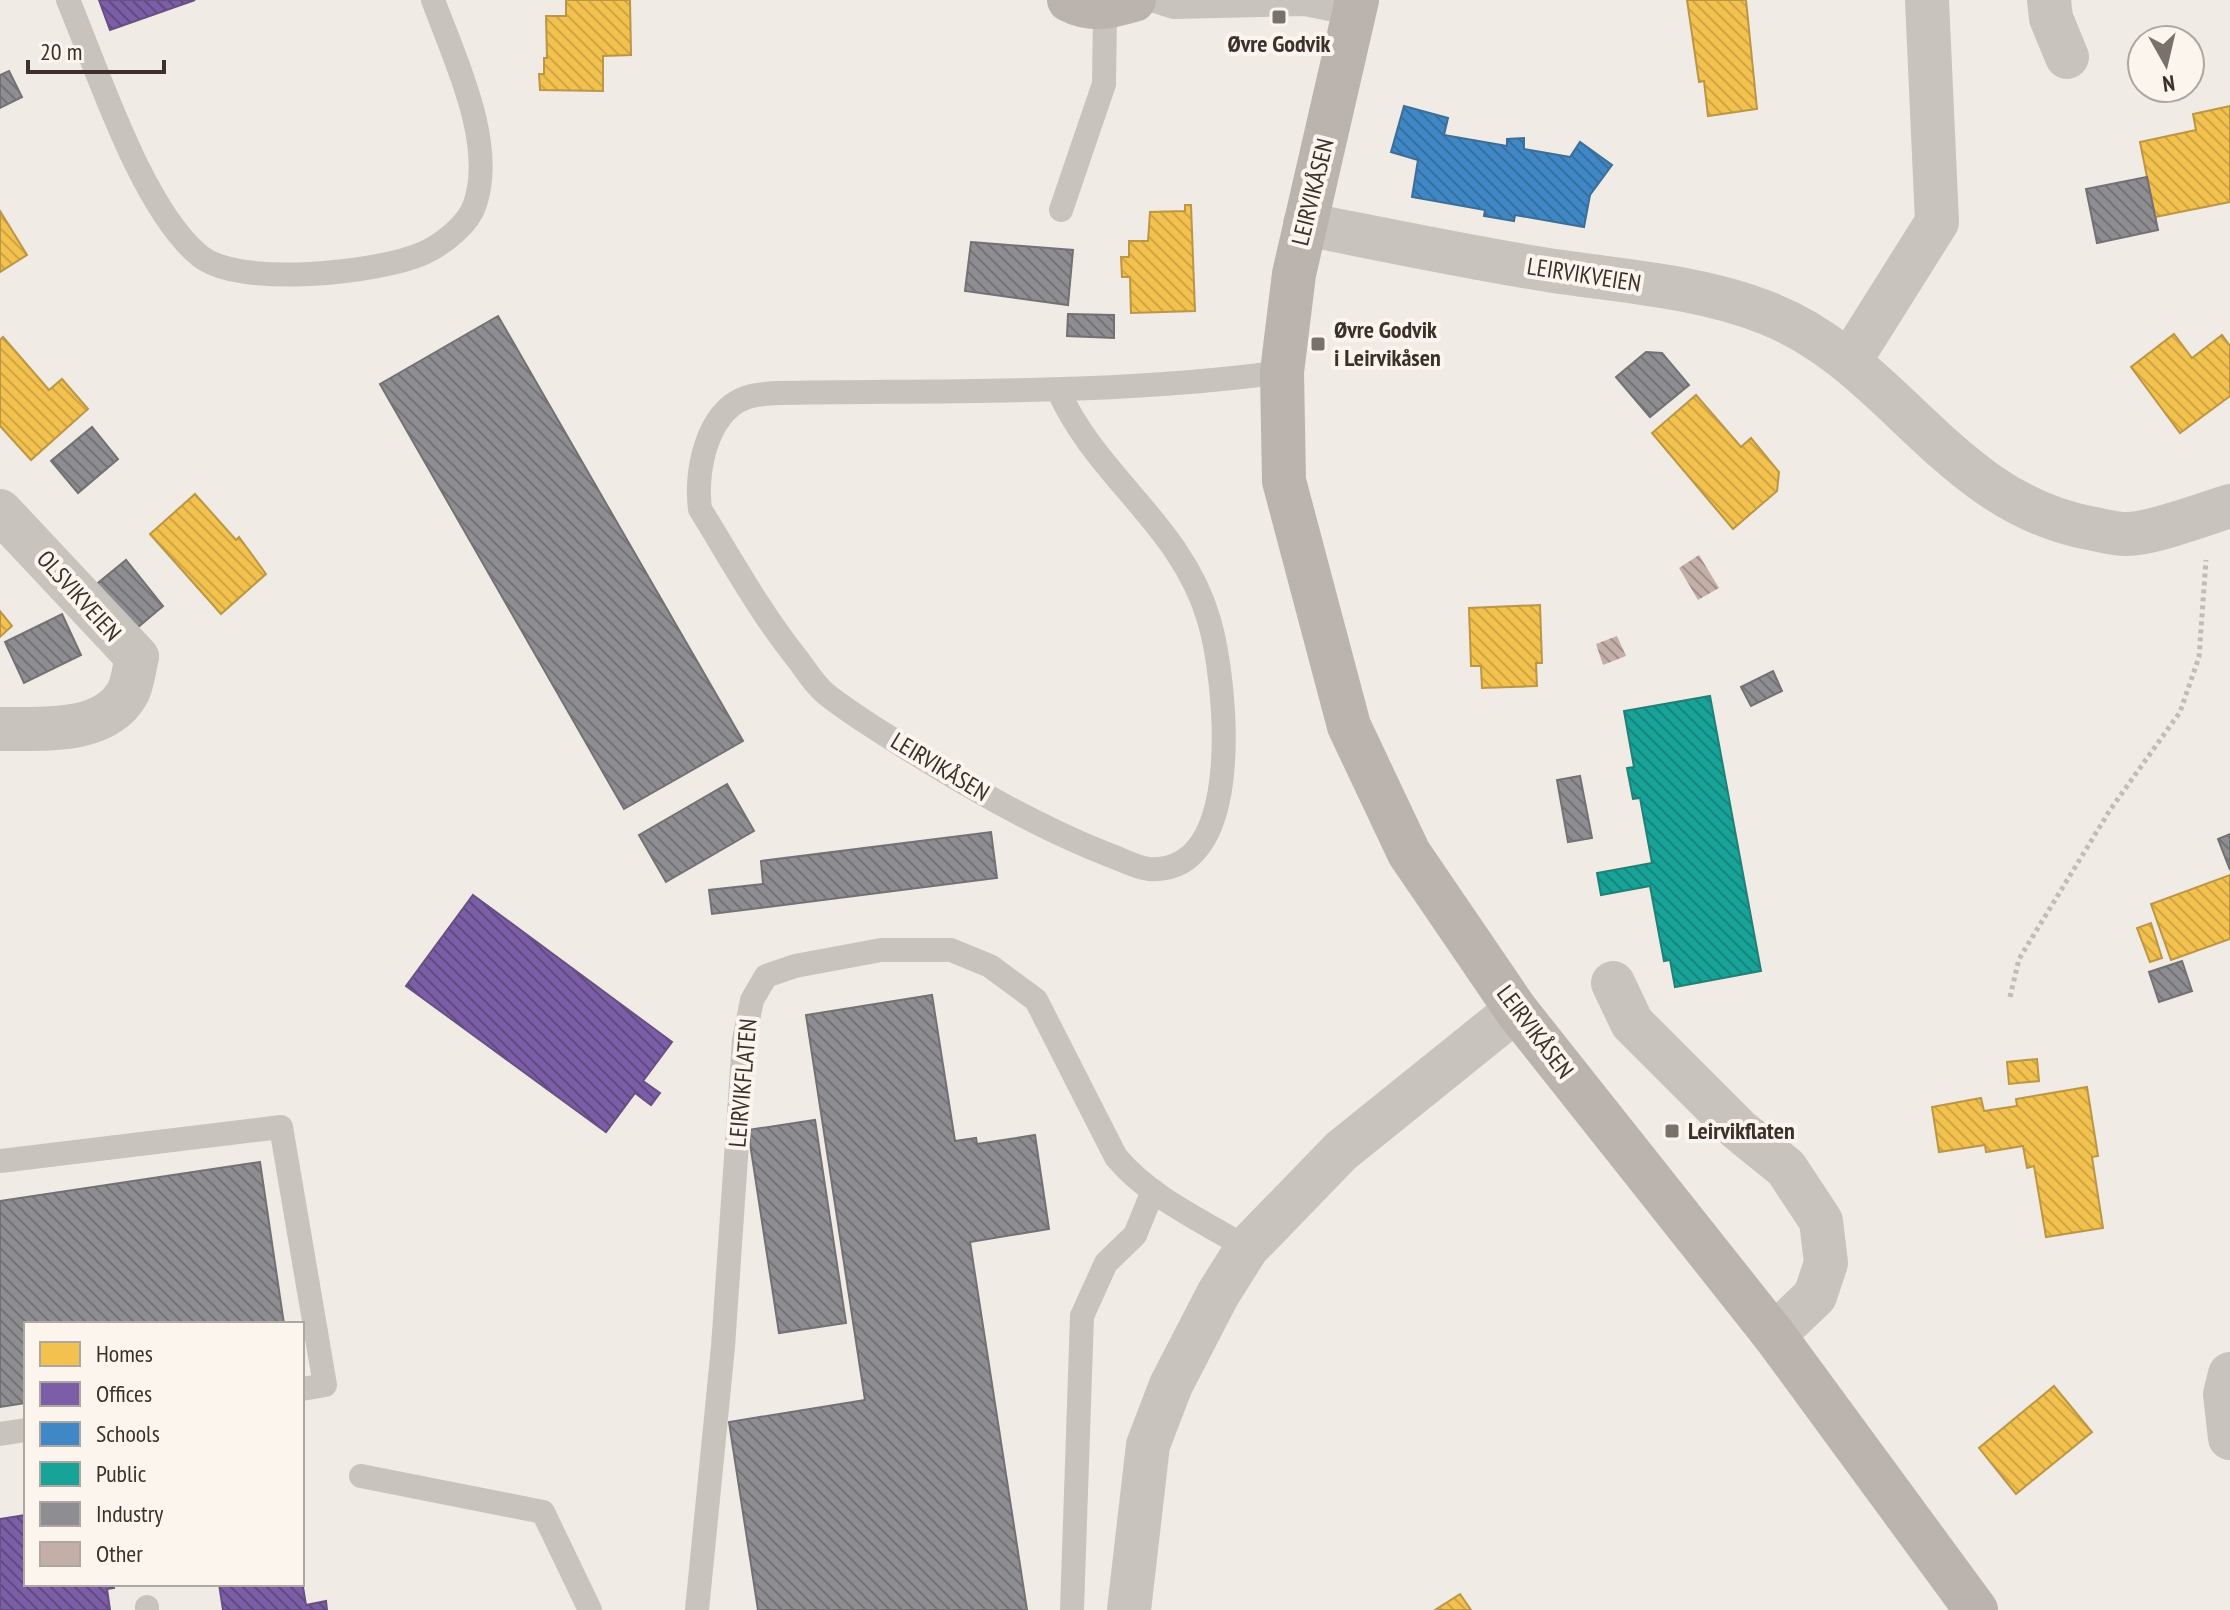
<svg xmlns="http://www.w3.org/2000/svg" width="2230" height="1610" viewBox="0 0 2230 1610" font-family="'PT Sans Narrow',sans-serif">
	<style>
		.homes { fill: url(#homes-back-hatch); stroke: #bb9644; stroke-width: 2 }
		.offices { fill: url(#offices-back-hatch); stroke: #685082; stroke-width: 2 }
		.schools { fill: url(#schools-back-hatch); stroke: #3e6e97; stroke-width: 2 }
		.public { fill: url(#public-back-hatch); stroke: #228077; stroke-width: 2 }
		.industry { fill: url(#industry-back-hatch); stroke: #747173; stroke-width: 2 }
		.building { fill: url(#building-back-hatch) }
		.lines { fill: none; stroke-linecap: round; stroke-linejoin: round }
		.path { stroke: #c2bbb6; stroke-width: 5; stroke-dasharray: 4 4; stroke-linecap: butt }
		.service { stroke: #c9c3be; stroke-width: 24 }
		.minor { stroke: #c9c3be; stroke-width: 44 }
		.secondary { stroke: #bab3ae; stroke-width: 44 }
		.poi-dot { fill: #7a716c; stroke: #fbf5ee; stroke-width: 3 }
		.labels { text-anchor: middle; stroke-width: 8; stroke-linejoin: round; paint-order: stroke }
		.poi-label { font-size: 24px; font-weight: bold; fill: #3b302b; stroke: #fbf5ee; text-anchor: start }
		.street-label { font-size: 24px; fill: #3b302b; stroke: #fbf5ee }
	</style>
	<defs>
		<pattern id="homes-back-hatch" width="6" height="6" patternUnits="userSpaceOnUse" patternTransform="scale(2)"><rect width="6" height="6" fill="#f2c14e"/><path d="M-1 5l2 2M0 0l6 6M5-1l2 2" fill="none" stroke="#d0a644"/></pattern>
		<pattern id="offices-back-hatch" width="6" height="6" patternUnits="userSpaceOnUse" patternTransform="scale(2)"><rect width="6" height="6" fill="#7b5ea7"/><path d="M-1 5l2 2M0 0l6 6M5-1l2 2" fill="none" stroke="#614a80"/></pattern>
		<pattern id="schools-back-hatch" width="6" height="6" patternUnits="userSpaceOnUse" patternTransform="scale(2)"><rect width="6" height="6" fill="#3f88c5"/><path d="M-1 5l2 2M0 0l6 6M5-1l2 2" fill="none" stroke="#3670a0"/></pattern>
		<pattern id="public-back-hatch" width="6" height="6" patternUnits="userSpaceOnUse" patternTransform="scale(2)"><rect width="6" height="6" fill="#17a398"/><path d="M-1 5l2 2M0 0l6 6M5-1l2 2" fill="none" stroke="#16857c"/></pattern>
		<pattern id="industry-back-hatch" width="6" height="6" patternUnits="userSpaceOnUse" patternTransform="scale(2)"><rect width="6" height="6" fill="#8d8d92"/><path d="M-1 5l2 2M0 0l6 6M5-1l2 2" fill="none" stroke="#747477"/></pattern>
		<pattern id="building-back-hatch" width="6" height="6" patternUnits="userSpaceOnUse" patternTransform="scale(2)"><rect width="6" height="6" fill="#c3afa7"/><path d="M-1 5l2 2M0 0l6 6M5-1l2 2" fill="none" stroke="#a08f88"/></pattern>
	</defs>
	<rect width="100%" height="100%" fill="#f0ebe5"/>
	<g class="homes">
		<polygon points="566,0 630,0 631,55 603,56 603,91 540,90 539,74 544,74 544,58 547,58 546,16 566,16"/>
		<polygon points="1687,0 1746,0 1757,109 1708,116 1704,81 1699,82"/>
		<polygon points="2230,106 2230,202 2155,217 2140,142 2196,130 2193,114"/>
		<polygon points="1185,205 1191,205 1195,311 1131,313 1130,277 1122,277 1121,257 1129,257 1129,241 1148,241 1150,212 1185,211"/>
		<polygon points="0,211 27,255 0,272"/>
		<polygon points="2174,334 2192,358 2222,335 2230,346 2230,396 2180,433 2131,367"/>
		<polygon points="3,337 49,390 62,379 88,409 31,460 0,426 0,340"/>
		<polygon points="1696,395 1741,447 1751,438 1779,472 1777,491 1733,529 1652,433"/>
		<polygon points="195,494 236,540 239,537 266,574 221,614 150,534"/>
		<polygon points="1540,605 1542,663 1536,663 1537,686 1482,688 1481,666 1471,666 1469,608"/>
		<polygon points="0,611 12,626 0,637"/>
		<polygon points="2230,875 2230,939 2171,960 2151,904"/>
		<polygon points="2151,923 2162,958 2150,962 2137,928"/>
		<polygon points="2037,1059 2039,1081 2009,1084 2007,1062"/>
		<polygon points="2087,1087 2098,1156 2092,1157 2103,1228 2046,1237 2034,1166 2027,1168 2023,1146 1986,1152 1985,1145 1939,1152 1932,1107 1981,1098 1984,1111 2017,1106 2016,1099"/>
		<polygon points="2054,1386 2092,1432 2016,1494 1979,1448"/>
		<polygon points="1460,1594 1471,1610 1435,1610"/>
	</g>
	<g class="offices">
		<polygon points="99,0 195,0 110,30"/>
		<polygon points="473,895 672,1042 643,1081 660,1093 651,1105 635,1093 606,1132 406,986"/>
		<polygon points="26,1515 26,1584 113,1584 114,1588 107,1589 110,1610 0,1610 0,1519"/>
		<polygon points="302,1581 306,1605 326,1601 327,1610 223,1610 219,1584 302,1584"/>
	</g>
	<polygon class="schools" points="1404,106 1448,118 1444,135 1507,146 1507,139 1524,138 1524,149 1570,157 1580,142 1612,165 1590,195 1584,227 1515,215 1514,221 1484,216 1485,210 1412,197 1418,160 1391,152"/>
	<polygon class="public" points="1710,696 1761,971 1675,987 1670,960 1664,961 1650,886 1601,895 1597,873 1652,863 1640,798 1633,799 1627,768 1634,767 1624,711"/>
	<g class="industry">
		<polygon points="9,71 22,97 0,108 0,75"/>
		<polygon points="2147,177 2158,230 2097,243 2086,189"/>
		<polygon points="971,242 1073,250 1068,305 965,291"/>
		<polygon points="1068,314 1114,315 1114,338 1067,336"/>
		<polygon points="498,316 743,741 624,809 380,384"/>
		<polygon points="1646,352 1662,353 1689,385 1650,417 1616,377"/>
		<polygon points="92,427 118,459 78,493 51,461"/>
		<polygon points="126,560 163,606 131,633 93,587"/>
		<polygon points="62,614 81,655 24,683 5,642"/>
		<polygon points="1773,671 1782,691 1751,706 1741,687"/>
		<polygon points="1580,776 1592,838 1568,842 1557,780"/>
		<polygon points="727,784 754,831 666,882 639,835"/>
		<polygon points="991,832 997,878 712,914 709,890 763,884 761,861"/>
		<polygon points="2230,834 2230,870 2218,839"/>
		<polygon points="2182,961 2192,991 2159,1002 2149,972"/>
		<polygon points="932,995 955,1141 976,1138 977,1144 1035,1135 1049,1229 970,1242 1027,1610 758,1610 729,1422 865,1400 806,1015"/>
		<polygon points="815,1120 846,1323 779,1333 748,1130"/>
		<polygon points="260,1162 284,1324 26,1324 26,1403 0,1407 0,1201"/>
	</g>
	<g class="building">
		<polygon points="1699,555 1719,588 1698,600 1679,568"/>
		<polygon points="1617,636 1626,656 1603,665 1596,644"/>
	</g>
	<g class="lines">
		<polyline class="path" points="2010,997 2019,959 2110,810 2180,712 2199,657 2206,560"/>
		<g class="service">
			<path d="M 68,0 C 98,71 142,209 200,256 C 239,288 379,273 424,253 C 443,244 469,224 475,204 C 496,142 454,58 433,0"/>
			<polyline points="1152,0 1174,7 1305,4 1354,14"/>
			<polyline points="1061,210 1104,84 1105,9"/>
			<path d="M 1058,390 C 1097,478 1181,524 1209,620 C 1226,678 1248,876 1149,869 C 1136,868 1121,859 1109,855 C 1040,828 974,790 911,751 C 883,733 852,715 826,694 C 815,685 807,672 799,661 C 761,614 732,561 700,509 C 695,473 706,413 745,398 C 754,394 767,394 777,393 C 945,390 1114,395 1282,372"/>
			<polyline points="0,1161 281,1127 325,1385 302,1389"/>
			<polyline points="0,1434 26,1430"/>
			<polyline points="361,1476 543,1512 590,1610"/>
			<polyline points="147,1607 147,1610"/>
			<path d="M 697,1610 L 723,1347 L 744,1040 L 752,1000 L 766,976 L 795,966 L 881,950 L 951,950 L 990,966 L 1036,1000 L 1116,1157 C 1150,1198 1203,1221 1247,1248"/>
			<polyline points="1072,1610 1082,1316 1106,1263 1135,1235 1153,1191"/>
		</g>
		<g class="minor">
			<polyline points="2049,0 2051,18 2067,57"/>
			<path d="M 1305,224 C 1386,240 1466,257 1548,270 C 1620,281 1699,286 1767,313 C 1893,362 1947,501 2089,528 C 2101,530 2114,534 2125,534 C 2150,535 2204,514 2230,506"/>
			<polyline points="1849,362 1937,222 1927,0"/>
			<path d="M 0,511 L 137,657 C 134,668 133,684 127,694 C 103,735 41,728 0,729"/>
			<polyline points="1613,983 1632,1023 1739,1130 1786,1168 1821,1221 1826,1263 1815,1296 1774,1335"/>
			<polyline points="2230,1374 2225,1394 2230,1438"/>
			<polyline points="1129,1610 1148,1445 1171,1385 1218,1294 1247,1248 1341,1151 1516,1010"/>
		</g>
		<g class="secondary">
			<path d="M 1069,0 C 1092,12 1110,7 1134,0"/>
			<polyline points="1357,0 1294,274 1282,372 1284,481 1349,726 1409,853 1516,1010 1774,1335 1976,1610"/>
		</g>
	</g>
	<g class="poi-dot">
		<rect x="1271" y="9" width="16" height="16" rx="4"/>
		<rect x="1310" y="336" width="16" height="16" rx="4"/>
		<rect x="1664" y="1123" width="16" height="16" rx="4"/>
	</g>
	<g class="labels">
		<g class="poi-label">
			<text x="1279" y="52" text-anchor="middle">Øvre Godvik</text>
			<text x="1334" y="338">Øvre Godvik<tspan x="1334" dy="28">i Leirvikåsen</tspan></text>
			<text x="1688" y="1139">Leirvikflaten</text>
		</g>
		<g class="street-label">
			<text transform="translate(1313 192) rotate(-76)" y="8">LEIRVIKÅSEN</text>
			<text transform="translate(1584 275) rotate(9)" y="8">LEIRVIKVEIEN</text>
			<text transform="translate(79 596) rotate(48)" y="8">OLSVIKVEIEN</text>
			<text transform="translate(940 767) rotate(31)" y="8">LEIRVIKÅSEN</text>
			<text transform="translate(1535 1032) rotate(53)" y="8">LEIRVIKÅSEN</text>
			<text transform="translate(743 1083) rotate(-85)" y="8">LEIRVIKFLATEN</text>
		</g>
	</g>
	<rect x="24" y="1322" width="280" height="264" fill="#fbf5ee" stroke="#aea6a0" stroke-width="2"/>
	<rect x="40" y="1342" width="40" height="24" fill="#f2c14e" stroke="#aea6a0" stroke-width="2"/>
	<text x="96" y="1362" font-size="24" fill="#3b302b">Homes</text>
	<rect x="40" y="1382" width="40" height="24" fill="#7b5ea7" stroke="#aea6a0" stroke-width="2"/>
	<text x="96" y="1402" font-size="24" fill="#3b302b">Offices</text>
	<rect x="40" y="1422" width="40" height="24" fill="#3f88c5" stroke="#aea6a0" stroke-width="2"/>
	<text x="96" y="1442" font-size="24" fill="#3b302b">Schools</text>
	<rect x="40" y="1462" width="40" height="24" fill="#17a398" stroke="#aea6a0" stroke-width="2"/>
	<text x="96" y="1482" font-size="24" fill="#3b302b">Public</text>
	<rect x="40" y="1502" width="40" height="24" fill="#8d8d92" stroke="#aea6a0" stroke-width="2"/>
	<text x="96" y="1522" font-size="24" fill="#3b302b">Industry</text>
	<rect x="40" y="1542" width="40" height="24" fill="#c3afa7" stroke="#aea6a0" stroke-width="2"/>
	<text x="96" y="1562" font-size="24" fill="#3b302b">Other</text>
	<g transform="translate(2166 64) rotate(172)"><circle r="38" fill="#fbf5ee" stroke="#aea6a0" stroke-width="2"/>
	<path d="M0-6L14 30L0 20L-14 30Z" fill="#7a716c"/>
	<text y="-12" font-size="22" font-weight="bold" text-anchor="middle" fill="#3b302b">N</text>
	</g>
	<path d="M28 60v12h136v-12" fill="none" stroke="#3b302b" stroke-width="4"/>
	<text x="40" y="60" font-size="24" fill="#3b302b" stroke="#fbf5ee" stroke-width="6" paint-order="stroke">20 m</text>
</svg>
